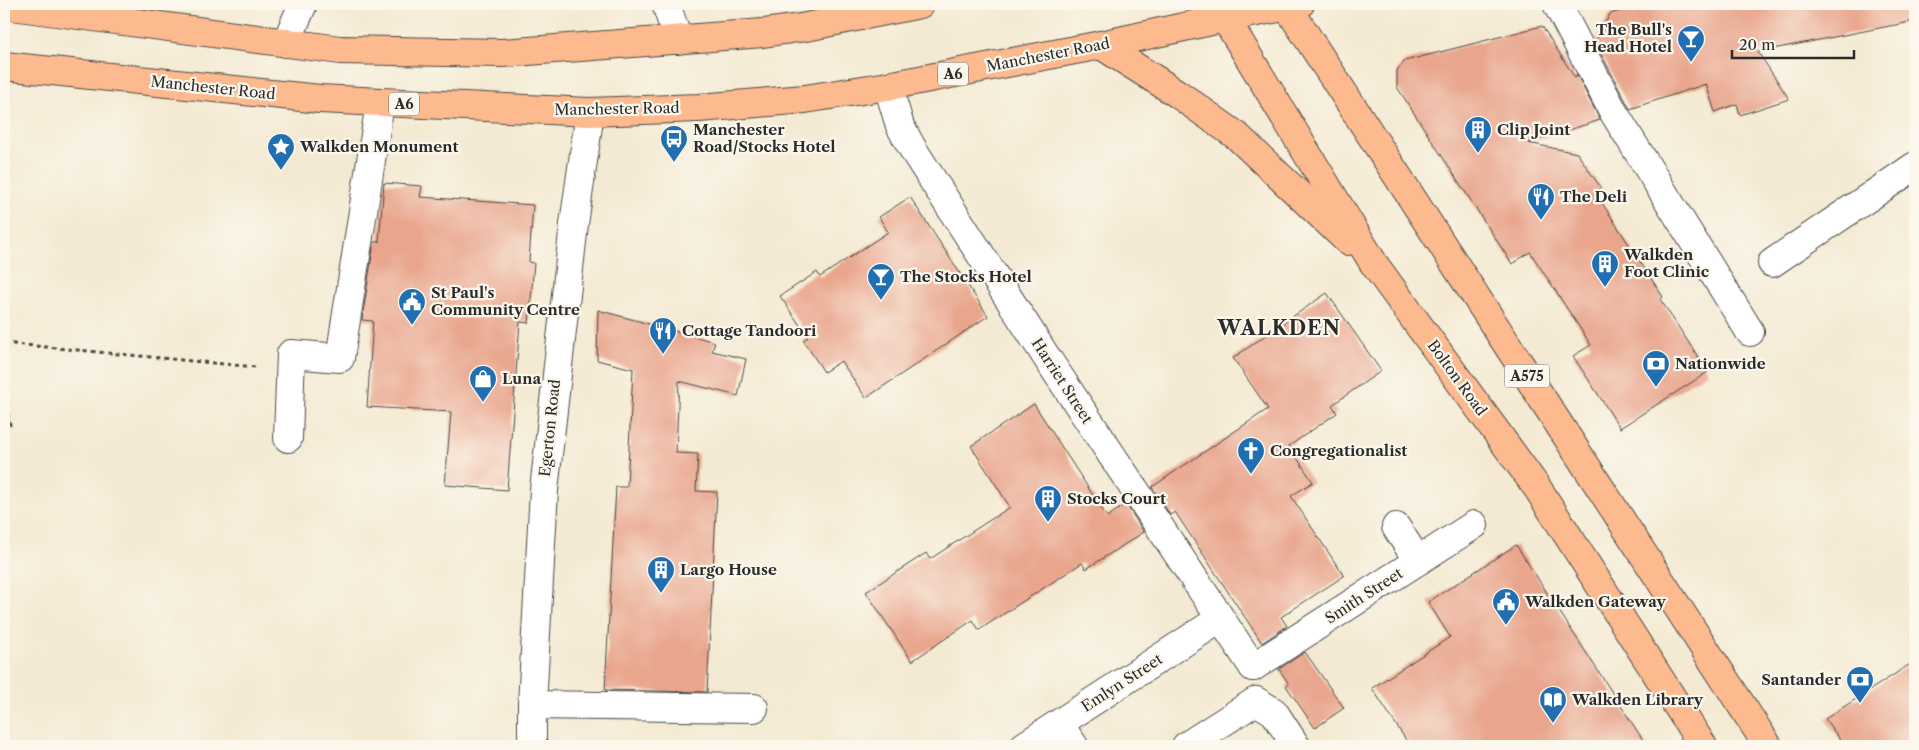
<svg xmlns="http://www.w3.org/2000/svg" width="1919" height="750" viewBox="0 0 1919 750" font-family="'Libre Caslon Text',serif">
	<style>
		.building { fill: #e9a68d }
		.lines { fill: none; stroke-linecap: round; stroke-linejoin: round }
		.minor-casing { stroke: #494844; stroke-width: 30 }
		.major-casing { stroke: #494844; stroke-width: 30 }
		.path { stroke: #494844; stroke-width: 3; stroke-dasharray: 4 4; stroke-linecap: butt }
		.minor { stroke: #fff; stroke-width: 28 }
		.major { stroke: #fcba8e; stroke-width: 28 }
		.labels { text-anchor: middle; stroke-width: 4.5; stroke-linejoin: round; paint-order: stroke }
		.shield { fill: #fbf7ec; stroke: #696865; stroke-width: 1 }
		.shield-label { font-size: 14px; font-weight: bold; fill: #2b2b2b }
		.poi-label { font-size: 15px; font-weight: bold; fill: #2b2b2b; stroke: #fbf7ec; text-anchor: start }
		.street-label { font-size: 15px; fill: #2b2b2b; stroke: #fbf7ec }
		.district-label { font-size: 20px; font-weight: bold; letter-spacing: 1px; fill: #2b2b2b; stroke: #fbf7ec }
	</style>
	<rect width="100%" height="100%" fill="#fbf7ec"/>
	<filter id="ink" filterUnits="userSpaceOnUse"><feTurbulence type="fractalNoise" baseFrequency=".02" numOctaves="2"/><feDisplacementMap in="SourceGraphic" scale="10" xChannelSelector="R" yChannelSelector="G"/><feConvolveMatrix kernelMatrix="1 2 1 2 8 2 1 2 1" color-interpolation-filters="sRGB"/></filter>
	<filter id="wash" filterUnits="userSpaceOnUse"><feTurbulence type="fractalNoise" baseFrequency=".0096" numOctaves="4" result="noise"/><feDisplacementMap in="SourceGraphic" scale="20" xChannelSelector="R" yChannelSelector="G"/><feGaussianBlur stdDeviation="1.12" result="paint"/><feColorMatrix in="noise" values="0 0 0 0 0 0 0 0 0 0 0 0 0 0 0 0 0 1.4 0 .05"/><feComposite in="paint" operator="in"/></filter>
	<g filter="url(#wash)">
		<rect width="100%" height="100%" fill="#f4ead3"/>
		<g id="blocks">
			<g class="building">
				<polygon points="1642,4 1915,4 1915,21 1758,52 1789,99 1740,115 1737,104 1715,112 1706,84 1630,109 1595,42 1610,14"/>
				<polygon points="1542,26 1575,78 1577,75 1600,120 1528,143 1577,153 1601,188 1595,192 1663,297 1660,299 1708,372 1620,428 1573,356 1591,345 1530,252 1512,264 1397,87 1397,70 1405,61"/>
				<polygon points="384,183 422,186 420,197 533,205 529,262 534,263 529,323 520,322 507,490 445,485 451,412 367,407 373,321 362,320 374,242 379,242"/>
				<polygon points="910,197 988,316 866,398 841,361 824,372 803,340 808,337 780,296 817,272 820,277 888,232 879,217"/>
				<polygon points="1327,293 1381,371 1332,405 1337,413 1289,446 1313,482 1291,496 1344,576 1281,617 1287,626 1262,643 1175,512 1170,515 1152,487 1268,409 1233,358"/>
				<polygon points="598,310 715,342 712,351 746,359 738,396 679,381 676,453 698,454 696,491 717,492 707,692 605,690 616,487 627,487 633,369 597,360"/>
				<polygon points="1034,404 1107,517 1126,504 1144,532 1086,569 1082,563 979,630 973,620 912,661 866,592 926,553 930,559 1010,507 971,446"/>
				<polygon points="1516,545 1647,746 1410,746 1372,688 1450,637 1428,602"/>
				<polygon points="1305,652 1344,708 1315,728 1286,686 1289,684 1279,669"/>
				<polygon points="1915,661 1915,746 1845,746 1825,719"/>
			</g>
		</g>
	</g>
	<g filter="url(#ink)">
		<use href="#blocks" fill-opacity="0" stroke="#494844" stroke-width="1"/>
		<g class="lines">
			<defs>
				<g id="minor">
					<polyline points="666,4 678,40"/>
					<polyline points="1557,4 1614,113 1750,332"/>
					<polyline points="286,43 303,4"/>
					<polyline points="888,86 900,126 914,151 1049,361 1253,667"/>
					<polyline points="1772,263 1915,166"/>
					<polyline points="288,438 291,354 340,358 380,103"/>
					<polyline points="1396,527 1418,561"/>
					<polyline points="1253,667 1474,525"/>
					<polyline points="532,705 754,708"/>
					<polyline points="1059,724 1074,746"/>
					<polyline points="532,746 532,705 544,490 574,224 590,112"/>
					<polyline points="1024,746 1220,619"/>
					<polyline points="1186,746 1256,701 1274,712 1296,746"/>
				</g>
				<g id="major">
					<polyline points="1220,4 1225,18 1374,264 1538,489 1703,746"/>
					<polyline points="1284,4 1287,6 1768,746"/>
					<polyline points="4,5 340,50 502,53 763,33 806,27 920,4"/>
					<polyline points="1101,45 1178,94 1237,136 1348,241"/>
					<polyline points="4,66 320,99 590,112 699,108 805,99 888,86 1101,45 1225,18 1300,4"/>
				</g>
			</defs>
			<use href="#minor" class="minor-casing"/>
			<use href="#major" class="major-casing"/>
			<g class="path">
				<polyline points="4,343 255,367"/>
				<polyline points="4,390 10,425 4,427"/>
			</g>
			<use href="#minor" class="minor"/>
			<use href="#major" class="major"/>
		</g>
	</g>
	<defs>
		<symbol id="bar-pin" viewBox="-11 -11 22 30"><path d="M0 17L-7.5 6A9.5 9.5 0 1 1 7.5 6Z" fill="#1f6fb2" stroke="#fbf7ec"/><path d="M-6-5H6L.8 .8V4.5H3.5V6h-7V4.5H-.8V.8Z" fill="#fff"/></symbol>
		<symbol id="building-pin" viewBox="-11 -11 22 30"><path d="M0 17L-7.5 6A9.5 9.5 0 1 1 7.5 6Z" fill="#1f6fb2" stroke="#fbf7ec"/><path d="M-4-6H4V6H1V3H-1V6H-4ZM-2.5-4.3h1.7v1.8h-1.7ZM.8-4.3h1.7v1.8H.8ZM-2.5-1h1.7V.8h-1.7ZM.8-1h1.7V.8H.8Z" fill="#fff"/></symbol>
		<symbol id="bus-pin" viewBox="-11 -11 22 30"><path d="M0 17L-7.5 6A9.5 9.5 0 1 1 7.5 6Z" fill="#1f6fb2" stroke="#fbf7ec"/><path d="M-5-6H5V4H4V6H2V4H-2V6H-4V4H-5ZM-3.5-4V0h7V-4ZM-3.5 1.2v1.5H-2V1.2ZM2 1.2v1.5H3.5V1.2Z" fill="#fff"/></symbol>
		<symbol id="sight-pin" viewBox="-11 -11 22 30"><path d="M0 17L-7.5 6A9.5 9.5 0 1 1 7.5 6Z" fill="#1f6fb2" stroke="#fbf7ec"/><path d="M0-6L1.8-2.2L6-1.7L2.9 1.2L3.7 5.4L0 3.3L-3.7 5.4L-2.9 1.2L-6-1.7L-1.8-2.2Z" fill="#fff"/></symbol>
		<symbol id="restaurant-pin" viewBox="-11 -11 22 30"><path d="M0 17L-7.5 6A9.5 9.5 0 1 1 7.5 6Z" fill="#1f6fb2" stroke="#fbf7ec"/><path d="M-5-6h1v4h1v-4h1v4h1v-4h1v5L-1.5 .5V6h-2V.5L-5-1ZM5-6V6H3V1.5H1.5Q1.5-4 5-6Z" fill="#fff"/></symbol>
		<symbol id="civic-pin" viewBox="-11 -11 22 30"><path d="M0 17L-7.5 6A9.5 9.5 0 1 1 7.5 6Z" fill="#1f6fb2" stroke="#fbf7ec"/><path d="M-.6-6.5H3V-4.5H.6V-3L4-1V1h2V6H-6V1h2V-1L-.6-3ZM-1.2 2.5V6h2.4V2.5Z" fill="#fff"/></symbol>
		<symbol id="bank-pin" viewBox="-11 -11 22 30"><path d="M0 17L-7.5 6A9.5 9.5 0 1 1 7.5 6Z" fill="#1f6fb2" stroke="#fbf7ec"/><path d="M-6-4H6V4H-6ZM0-2.3a2.3 2.3 0 1 0 0 4.6a2.3 2.3 0 1 0 0-4.6Z" fill="#fff"/></symbol>
		<symbol id="shop-pin" viewBox="-11 -11 22 30"><path d="M0 17L-7.5 6A9.5 9.5 0 1 1 7.5 6Z" fill="#1f6fb2" stroke="#fbf7ec"/><path d="M-5-2.5h2.3a2.7 3.5 0 0 1 5.4 0H5L5.5 6h-11ZM-1.5-2.5h3a1.5 2.3 0 0 0-3 0Z" fill="#fff"/></symbol>
		<symbol id="church-pin" viewBox="-11 -11 22 30"><path d="M0 17L-7.5 6A9.5 9.5 0 1 1 7.5 6Z" fill="#1f6fb2" stroke="#fbf7ec"/><path d="M-1.2-6h2.4v3.5h3.3v2.4h-3.3V6h-2.4V-.1h-3.3v-2.4h3.3Z" fill="#fff"/></symbol>
		<symbol id="library-pin" viewBox="-11 -11 22 30"><path d="M0 17L-7.5 6A9.5 9.5 0 1 1 7.5 6Z" fill="#1f6fb2" stroke="#fbf7ec"/><path d="M-6-4Q-3-5.5-.7-3.5V5Q-3 3-6 4ZM6-4Q3-5.5 .7-3.5V5Q3 3 6 4Z" fill="#fff"/></symbol>
	</defs>
	<g fill-rule="evenodd">
		<use href="#bar-pin" x="1675" y="23" width="32" height="43"/>
		<use href="#building-pin" x="1462" y="114" width="32" height="43"/>
		<use href="#bus-pin" x="658" y="123" width="32" height="43"/>
		<use href="#sight-pin" x="265" y="131" width="32" height="43"/>
		<use href="#restaurant-pin" x="1525" y="181" width="32" height="43"/>
		<use href="#building-pin" x="1589" y="248" width="32" height="43"/>
		<use href="#bar-pin" x="865" y="261" width="32" height="43"/>
		<use href="#civic-pin" x="396" y="286" width="32" height="43"/>
		<use href="#restaurant-pin" x="647" y="315" width="32" height="43"/>
		<use href="#bank-pin" x="1640" y="348" width="32" height="43"/>
		<use href="#shop-pin" x="467" y="363" width="32" height="43"/>
		<use href="#church-pin" x="1235" y="435" width="32" height="43"/>
		<use href="#building-pin" x="1032" y="483" width="32" height="43"/>
		<use href="#building-pin" x="645" y="554" width="32" height="43"/>
		<use href="#civic-pin" x="1490" y="586" width="32" height="43"/>
		<use href="#bank-pin" x="1844" y="664" width="32" height="43"/>
		<use href="#library-pin" x="1537" y="684" width="32" height="43"/>
	</g>
	<g class="labels">
		<g class="shield">
			<rect x="938" y="62.5" width="30" height="23" rx="4"/>
			<rect x="389" y="92.5" width="30" height="23" rx="4"/>
			<rect x="1504.5" y="364.5" width="45" height="23" rx="4"/>
		</g>
		<g class="shield-label">
			<text x="953" y="79">A6</text>
			<text x="404" y="109">A6</text>
			<text x="1527" y="381">A575</text>
		</g>
		<g class="poi-label">
			<text x="1672" y="35" text-anchor="end">The Bull's<tspan x="1672" dy="17">Head Hotel</tspan></text>
			<text x="693" y="135">Manchester<tspan x="693" dy="17">Road/Stocks Hotel</tspan></text>
			<text x="1497" y="135">Clip Joint</text>
			<text x="300" y="152">Walkden Monument</text>
			<text x="1560" y="202">The Deli</text>
			<text x="1624" y="260">Walkden<tspan x="1624" dy="17">Foot Clinic</tspan></text>
			<text x="900" y="282">The Stocks Hotel</text>
			<text x="431" y="298">St Paul's<tspan x="431" dy="17">Community Centre</tspan></text>
			<text x="682" y="336">Cottage Tandoori</text>
			<text x="1675" y="369">Nationwide</text>
			<text x="502" y="384">Luna</text>
			<text x="1270" y="456">Congregationalist</text>
			<text x="1067" y="504">Stocks Court</text>
			<text x="680" y="575">Largo House</text>
			<text x="1525" y="607">Walkden Gateway</text>
			<text x="1841" y="685" text-anchor="end">Santander</text>
			<text x="1572" y="705">Walkden Library</text>
		</g>
		<g class="street-label">
			<text transform="translate(1048 55) rotate(-11)" y="5">Manchester Road</text>
			<text transform="translate(213 88) rotate(6)" y="5">Manchester Road</text>
			<text transform="translate(617 109) rotate(-1)" y="5">Manchester Road</text>
			<text transform="translate(1457 378) rotate(54)" y="5">Bolton Road</text>
			<text transform="translate(1062 381) rotate(57)" y="5">Harriet Street</text>
			<text transform="translate(550 428) rotate(-84)" y="5">Egerton Road</text>
			<text transform="translate(1364 596) rotate(-33)" y="5">Smith Street</text>
			<text transform="translate(1122 683) rotate(-33)" y="5">Emlyn Street</text>
		</g>
		<g class="district-label">
			<text x="1279" y="335">WALKDEN</text>
		</g>
	</g>
	<rect width="1919" height="750" fill="none" stroke="#fbf7ec" stroke-width="20"/>
	<path d="M1732 50v8h122v-8" fill="none" stroke="#2b2b2b" stroke-width="2.5"/>
	<text x="1739" y="50" font-size="15" fill="#2b2b2b" stroke="#fbf7ec" stroke-width="4" paint-order="stroke">20 m</text>
</svg>
